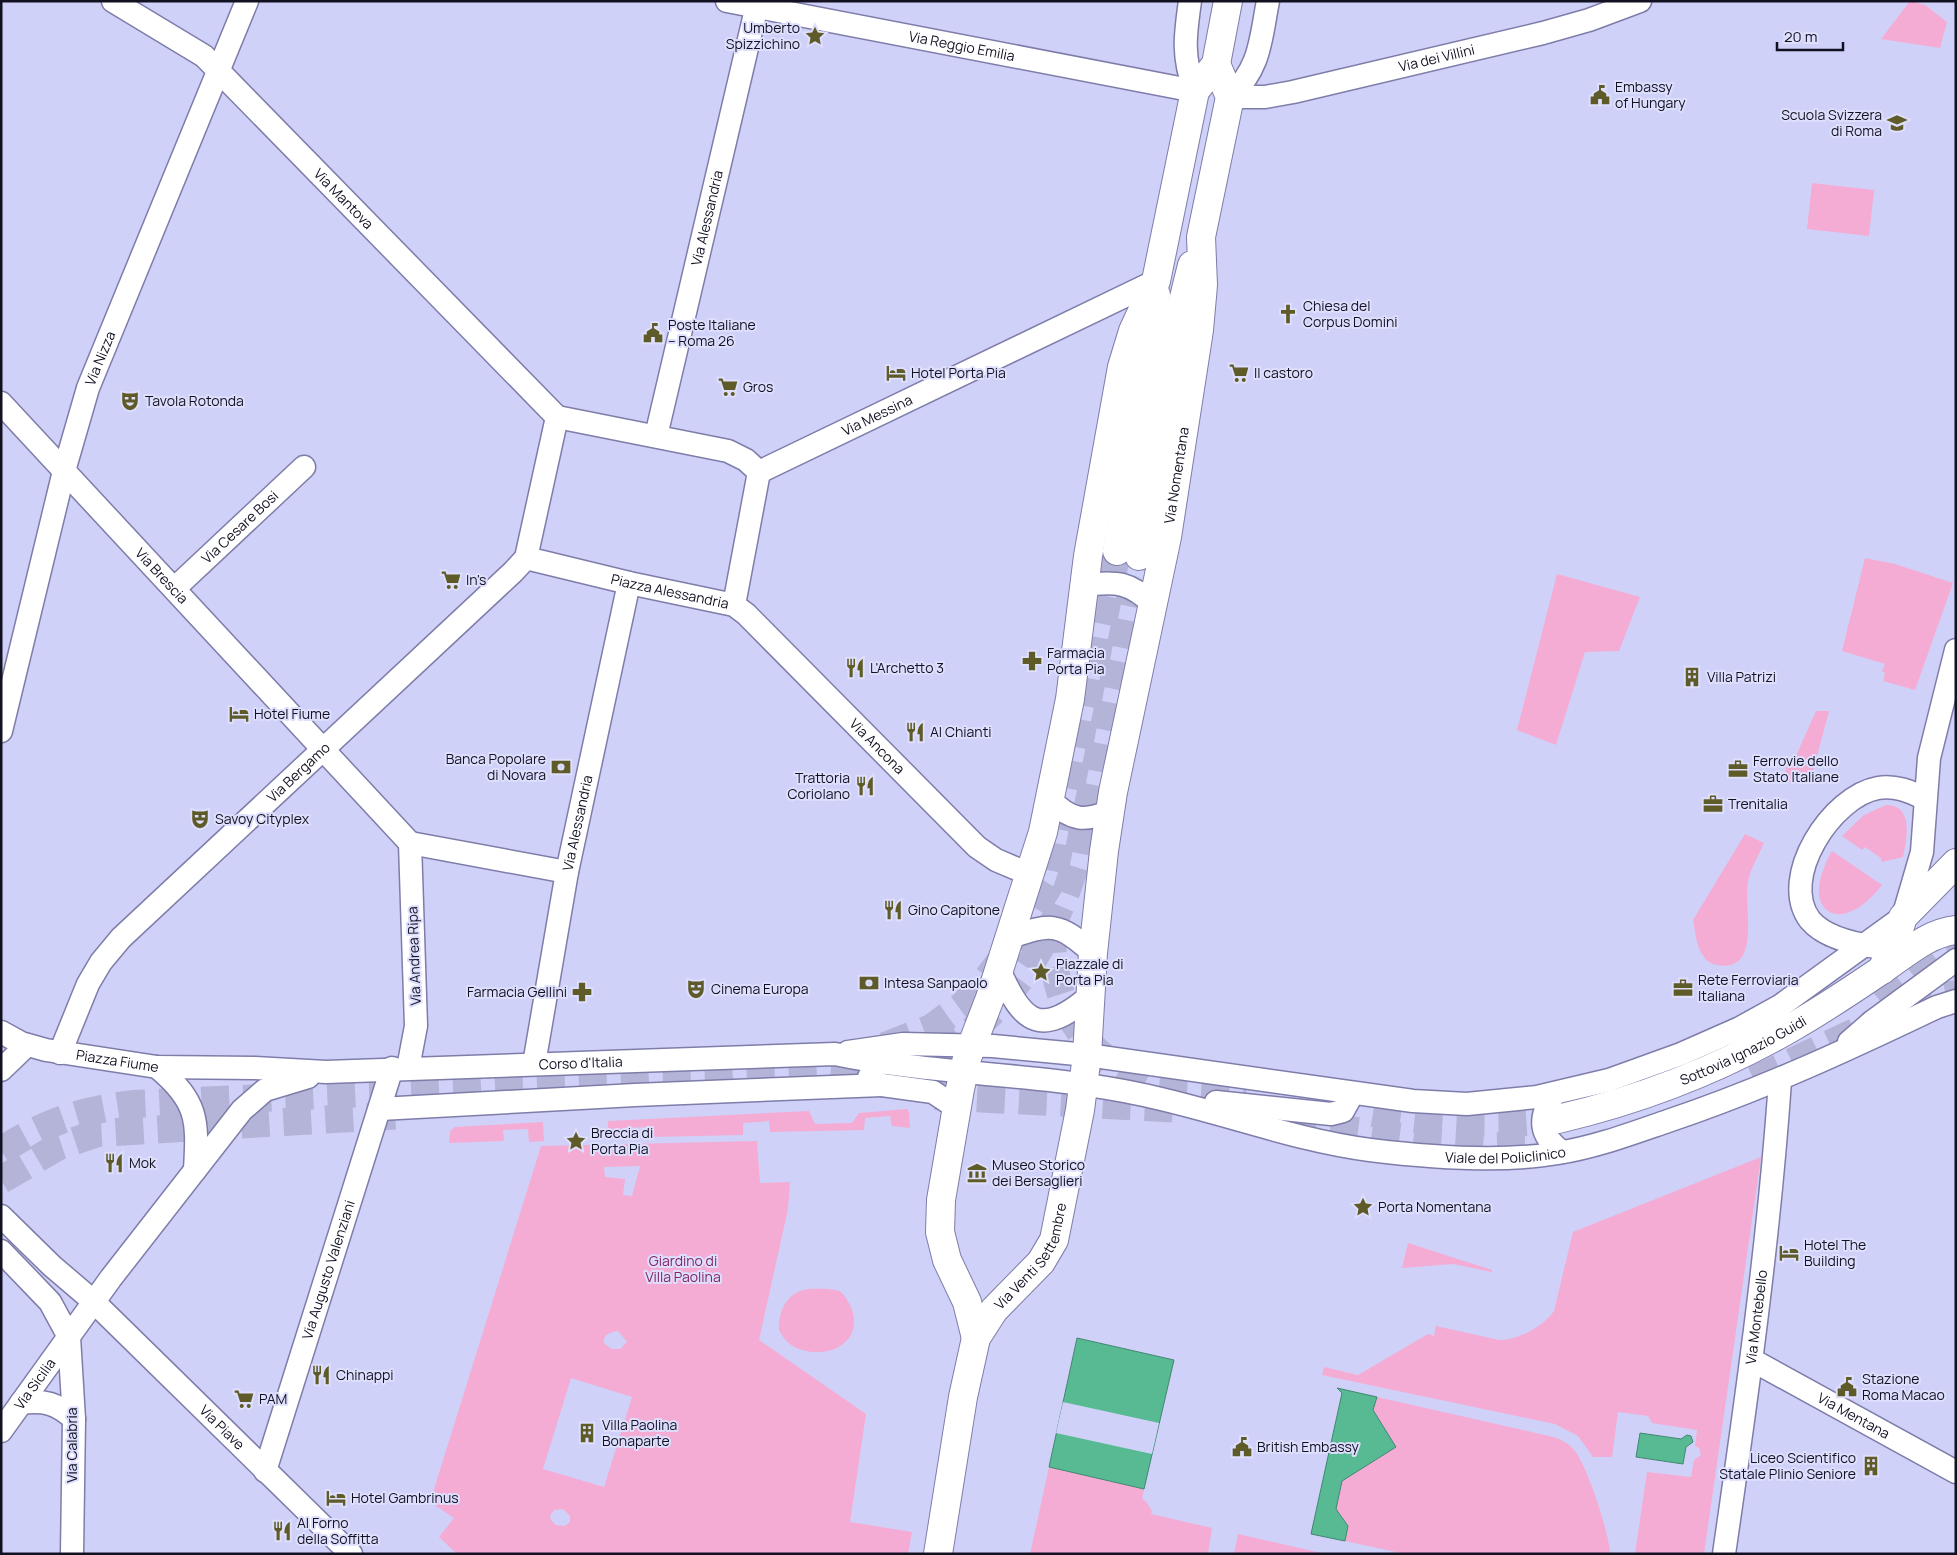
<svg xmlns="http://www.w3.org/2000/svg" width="1957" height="1555" viewBox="0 0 1957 1555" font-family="Manrope,sans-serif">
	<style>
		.green { fill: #f4acd4; fill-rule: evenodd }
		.water { fill: #57ba93; stroke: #428771 }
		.pier { fill: #d0d1f8 }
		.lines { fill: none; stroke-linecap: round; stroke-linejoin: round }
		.major-tunnel { stroke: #b4b4d8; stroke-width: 28; stroke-dasharray: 28 14; stroke-linecap: butt }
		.minor-casing { stroke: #7e7daa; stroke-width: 25 }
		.major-casing { stroke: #7e7daa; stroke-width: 30 }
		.minor { stroke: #fff; stroke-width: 22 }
		.major { stroke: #fff; stroke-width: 28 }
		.labels { text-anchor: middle; stroke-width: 4; stroke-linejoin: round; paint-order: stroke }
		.poi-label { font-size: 14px; fill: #121122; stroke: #dedffd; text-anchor: start }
		.street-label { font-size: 14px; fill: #121122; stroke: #dedffd }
		.park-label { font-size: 14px; fill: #822661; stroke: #dedffd }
	</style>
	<rect width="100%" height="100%" fill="#d0d1f8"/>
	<g class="green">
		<polygon points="1910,1 1925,5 1947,22 1940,48 1881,39"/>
		<polygon points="1812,183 1874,190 1869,236 1807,229"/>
		<polygon points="1865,558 1895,564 1953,583 1915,690 1883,681 1885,673 1882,671 1885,664 1842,651"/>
		<polygon points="1557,574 1640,597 1619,651 1585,652 1556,745 1517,730"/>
		<polygon points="1816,711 1829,711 1812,775 1794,784 1785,780 1786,767 1795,758"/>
		<path d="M 1886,805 C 1914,805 1907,839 1903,857 L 1882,862 L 1881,858 L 1865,847 L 1862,850 L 1842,836 L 1864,815 Z"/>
		<path d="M 1745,834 L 1764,843 C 1759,855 1750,869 1748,882 C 1743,907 1763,973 1717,965 C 1697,961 1696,935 1693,920 Z"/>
		<path d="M 1832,851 L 1882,885 C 1873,896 1862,908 1849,912 C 1843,915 1836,915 1830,912 C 1809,901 1823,866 1832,851 Z"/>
		<polygon points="907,1109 909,1112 910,1128 892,1126 890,1116 865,1118 864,1130 770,1132 769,1121 743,1123 743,1135 650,1137 649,1127 623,1128 623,1139 608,1139 608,1121 809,1111 815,1124 852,1123 859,1113"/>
		<polygon points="543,1122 544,1141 529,1142 528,1129 503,1130 504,1141 449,1143 450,1131 455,1127"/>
		<path d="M 757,1141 L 760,1183 L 790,1182 L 788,1209 L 759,1340 L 866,1414 L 850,1522 L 912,1532 L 908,1554 L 457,1554 L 439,1537 L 454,1518 L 430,1502 L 541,1146 ZM 640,1166 L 632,1196 L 623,1195 L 625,1179 L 605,1177 L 604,1167 ZM 618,1331 L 627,1342 L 620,1349 L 611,1349 L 604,1343 C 603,1334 611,1332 618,1331 ZM 571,1378 L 632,1397 L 604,1487 L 543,1469 ZM 563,1509 L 570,1516 L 570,1522 L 565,1526 L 556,1525 L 551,1520 L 550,1516 L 554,1510 Z"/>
		<path d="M 1761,1157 L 1704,1554 L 1635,1554 L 1647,1472 L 1691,1477 L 1694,1460 L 1701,1455 L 1699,1448 L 1695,1446 L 1697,1430 L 1652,1423 L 1648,1416 L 1618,1412 L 1612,1457 L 1593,1457 L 1578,1436 L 1555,1424 L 1322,1375 L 1324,1367 L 1358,1375 L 1428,1334 L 1434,1336 L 1436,1326 L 1499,1340 C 1518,1340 1543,1327 1554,1311 L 1573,1232 Z"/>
		<polygon points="1408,1243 1492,1270 1492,1272 1453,1264 1402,1268"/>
		<path d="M 808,1289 C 817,1289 830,1288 839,1291 C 844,1294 846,1298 849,1303 C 866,1335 838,1358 806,1351 C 793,1348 785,1342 779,1330 C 778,1311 787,1292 808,1289 Z"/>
		<path d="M 1377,1397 L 1549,1436 C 1559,1438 1569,1443 1575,1451 C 1587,1466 1610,1535 1610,1554 L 1405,1554 L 1345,1541 L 1348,1526 L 1336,1509 L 1342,1481 L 1396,1447 L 1373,1410 Z"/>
		<polygon points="1049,1467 1144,1489 1142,1499 1145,1500 1152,1511 1151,1514 1212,1528 1208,1554 1030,1554"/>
		<polygon points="1238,1534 1326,1554 1234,1554"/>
	</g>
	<g class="water">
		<polygon points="1077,1338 1174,1360 1144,1489 1049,1467"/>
		<polygon points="1337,1388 1377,1397 1373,1410 1396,1447 1342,1481 1336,1509 1348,1526 1345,1541 1311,1534 1342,1393"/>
		<polygon points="1640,1433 1681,1439 1687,1435 1691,1436 1693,1442 1686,1447 1683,1464 1636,1457"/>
	</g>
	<polygon class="pier" points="1063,1402 1159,1423 1152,1454 1056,1433"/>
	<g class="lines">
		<g class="major-tunnel">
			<path d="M 1052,925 C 1050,1018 1091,1063 1174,1098"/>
			<polyline points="1881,1002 1956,940"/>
			<polyline points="885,1046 931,1028 963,1005 982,985 1017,939 1053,879 1117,551"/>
			<path d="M 899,1071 C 995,1039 1052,949 1078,855 L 1139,556"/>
			<polyline points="1754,1080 1905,1008 1926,1000 1956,994"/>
			<polyline points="1159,1092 1246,1097"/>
			<polyline points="935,1096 1184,1109"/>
			<path d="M 1373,1113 C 1433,1123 1497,1126 1558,1119"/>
			<polyline points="1247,1116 1439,1142 1497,1146 1554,1144"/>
			<path d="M 1,1151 C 42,1123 85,1109 134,1104 L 817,1072 L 949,1080"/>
			<polyline points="1,1180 59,1146 98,1133 403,1115"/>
		</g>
		<defs>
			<g id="minor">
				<path id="s1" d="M 113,1 L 204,56 L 557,417"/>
				<path id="s2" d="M 727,1 L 1195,91"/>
				<path d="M 1190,1 C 1185,36 1182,57 1195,91"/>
				<path id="s3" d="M 1230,97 L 1265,97 L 1293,92 L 1543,33 L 1589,20 L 1640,1"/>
				<path d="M 1230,97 C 1261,66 1260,42 1268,1"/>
				<path id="s4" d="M 1,403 L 410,843"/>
				<path id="s5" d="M 557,417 L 526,558 L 629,583 L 734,605 L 746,614 L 977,847 L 996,860 L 1029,874"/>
				<polyline points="557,417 728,451 746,460 759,472 734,605"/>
				<path id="s6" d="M 656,436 L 758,1"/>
				<path id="s7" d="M 759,472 L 1156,281"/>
				<path d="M 1084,585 C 1117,581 1130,582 1154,605"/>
				<path id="s8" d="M 175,588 L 304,467"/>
				<path id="s9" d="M 1,731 L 64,471 L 88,388 L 247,1"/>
				<path d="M 1051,800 C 1071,821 1085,822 1110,811"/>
				<polyline points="410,843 567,872"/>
				<path d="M 1008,938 C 1052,923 1058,922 1093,953"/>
				<path d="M 1876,947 C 1855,944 1825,938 1810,920 C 1778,878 1832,796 1878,788 C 1895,785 1910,791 1925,799"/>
				<path d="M 999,969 C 1023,1026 1042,1037 1091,995"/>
				<path id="s10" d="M 1,1032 L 21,1043 L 46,1050 L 157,1067 L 255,1068 L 326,1072 L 835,1054 C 930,1074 1028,1073 1124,1091 C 1207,1106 1286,1139 1370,1150 C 1427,1157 1501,1163 1558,1153 C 1596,1147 1633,1133 1668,1121 C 1763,1089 1847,1050 1937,1007 L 1956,1001"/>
				<polyline points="1849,1042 1873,1021 1956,960"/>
				<polyline points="848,1052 903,1044 993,1046 1087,1055 1413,1101 1467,1104 1537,1097 1609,1080 1681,1054 1740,1028 1780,1006 1903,917 1922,852 1929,758 1956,650"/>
				<path id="s11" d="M 60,1053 L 88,984 L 101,962 L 121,938 L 513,572 L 526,558"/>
				<path id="s12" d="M 534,1064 L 567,872 L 629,583"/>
				<path d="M 157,1067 C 198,1102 198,1119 195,1170"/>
				<polyline points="408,1068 416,1026 410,843"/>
				<polyline points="1,1070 27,1045"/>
				<polyline points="869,1077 882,1085 933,1092 957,1108"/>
				<path d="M 1554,1094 C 1538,1118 1539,1135 1562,1152"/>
				<polyline points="1216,1102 1331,1114 1343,1111 1353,1093"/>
				<polyline points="380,1109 635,1095 882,1085"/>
				<path id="s13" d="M 1,1216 L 52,1266 L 93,1301 L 351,1554"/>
				<polyline points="1,1251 50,1302 69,1337 74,1419 72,1554"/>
				<path id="s14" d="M 1752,1360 L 1956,1472"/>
				<path d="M 21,1403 C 44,1400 57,1403 74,1419"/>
				<path id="s15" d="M 1,1431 L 111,1278 L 242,1110 L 265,1090 L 308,1077"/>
				<path id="s16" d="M 265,1471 L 392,1068"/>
				<path id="s17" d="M 1724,1554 C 1747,1396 1769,1240 1780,1081"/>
			</g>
			<g id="major">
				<polyline points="1117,551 1150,361 1156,295"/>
				<polyline points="1139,556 1174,338 1192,265"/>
				<polyline points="1882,970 1897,936 1903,917 1956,863"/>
				<path id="s18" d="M 1558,1119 C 1639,1100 1715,1071 1787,1030 C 1819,1012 1849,992 1880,971 C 1903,956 1927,933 1956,930"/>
				<polyline points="976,1338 967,1302 947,1260 940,1232 941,1200 960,1089 967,1058 990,998 1043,832 1070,699 1088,556 1122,367 1133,331 1156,281 1195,91 1216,64 1228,1"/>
				<path id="s19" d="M 938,1554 L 963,1397 L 976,1338 L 994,1310 L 1041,1262 L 1054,1240 L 1080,1110 L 1087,1055 L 1093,953 L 1104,851 L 1113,792 L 1167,537 L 1199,330 L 1203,285 L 1201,237 L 1230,97 L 1216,64"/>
			</g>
		</defs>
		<use href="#minor" class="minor-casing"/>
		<use href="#major" class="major-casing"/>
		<use href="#minor" class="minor"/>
		<use href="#major" class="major"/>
	</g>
	<defs>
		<symbol id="sight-bare" viewBox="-9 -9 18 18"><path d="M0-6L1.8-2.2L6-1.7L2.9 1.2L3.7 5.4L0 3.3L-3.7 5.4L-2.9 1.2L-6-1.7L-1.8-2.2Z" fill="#5f5b28" stroke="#dedffd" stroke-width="2.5" paint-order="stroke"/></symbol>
		<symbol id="civic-bare" viewBox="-9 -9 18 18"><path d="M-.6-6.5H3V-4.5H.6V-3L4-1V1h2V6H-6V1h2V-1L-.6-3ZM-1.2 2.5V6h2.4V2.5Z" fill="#5f5b28" stroke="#dedffd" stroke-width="2.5" paint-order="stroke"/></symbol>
		<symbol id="school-bare" viewBox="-9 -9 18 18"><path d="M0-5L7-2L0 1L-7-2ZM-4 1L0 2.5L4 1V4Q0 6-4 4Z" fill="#5f5b28" stroke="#dedffd" stroke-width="2.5" paint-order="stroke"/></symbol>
		<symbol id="church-bare" viewBox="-9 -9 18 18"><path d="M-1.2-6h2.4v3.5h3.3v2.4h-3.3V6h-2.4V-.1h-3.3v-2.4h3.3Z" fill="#5f5b28" stroke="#dedffd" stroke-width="2.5" paint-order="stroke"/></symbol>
		<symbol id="hotel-bare" viewBox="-9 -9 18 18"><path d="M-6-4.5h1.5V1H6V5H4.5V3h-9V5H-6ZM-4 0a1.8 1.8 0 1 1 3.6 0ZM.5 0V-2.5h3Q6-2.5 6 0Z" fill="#5f5b28" stroke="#dedffd" stroke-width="2.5" paint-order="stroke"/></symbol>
		<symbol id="supermarket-bare" viewBox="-9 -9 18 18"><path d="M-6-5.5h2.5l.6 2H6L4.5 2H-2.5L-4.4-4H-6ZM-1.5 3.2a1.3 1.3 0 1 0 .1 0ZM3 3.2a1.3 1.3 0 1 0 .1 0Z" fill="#5f5b28" stroke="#dedffd" stroke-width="2.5" paint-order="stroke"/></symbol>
		<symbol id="theatre-bare" viewBox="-9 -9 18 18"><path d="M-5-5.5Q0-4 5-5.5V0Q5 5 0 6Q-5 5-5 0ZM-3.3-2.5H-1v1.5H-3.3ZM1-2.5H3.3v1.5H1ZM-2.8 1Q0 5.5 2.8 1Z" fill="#5f5b28" stroke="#dedffd" stroke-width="2.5" paint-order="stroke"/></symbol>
		<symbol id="pharmacy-bare" viewBox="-9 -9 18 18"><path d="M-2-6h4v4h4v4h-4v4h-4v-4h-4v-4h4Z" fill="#5f5b28" stroke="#dedffd" stroke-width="2.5" paint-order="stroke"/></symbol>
		<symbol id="restaurant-bare" viewBox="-9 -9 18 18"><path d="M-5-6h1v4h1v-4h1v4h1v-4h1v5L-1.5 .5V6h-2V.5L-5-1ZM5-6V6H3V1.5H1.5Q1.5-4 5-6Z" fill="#5f5b28" stroke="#dedffd" stroke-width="2.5" paint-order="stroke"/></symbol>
		<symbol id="building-bare" viewBox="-9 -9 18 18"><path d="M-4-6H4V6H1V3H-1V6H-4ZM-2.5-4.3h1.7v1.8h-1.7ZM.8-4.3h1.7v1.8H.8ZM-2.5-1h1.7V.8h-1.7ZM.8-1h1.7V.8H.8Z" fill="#5f5b28" stroke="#dedffd" stroke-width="2.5" paint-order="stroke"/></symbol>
		<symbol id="bank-bare" viewBox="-9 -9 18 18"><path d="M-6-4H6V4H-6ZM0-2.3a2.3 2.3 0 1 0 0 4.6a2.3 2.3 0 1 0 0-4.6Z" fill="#5f5b28" stroke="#dedffd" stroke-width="2.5" paint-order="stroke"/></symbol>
		<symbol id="office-bare" viewBox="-9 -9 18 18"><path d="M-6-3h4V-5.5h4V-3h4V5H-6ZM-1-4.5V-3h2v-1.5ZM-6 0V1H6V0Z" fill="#5f5b28" stroke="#dedffd" stroke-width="2.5" paint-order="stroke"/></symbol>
		<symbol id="museum-bare" viewBox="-9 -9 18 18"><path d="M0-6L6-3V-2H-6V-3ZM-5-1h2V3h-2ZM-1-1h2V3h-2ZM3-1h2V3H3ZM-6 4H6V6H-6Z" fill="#5f5b28" stroke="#dedffd" stroke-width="2.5" paint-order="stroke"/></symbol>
	</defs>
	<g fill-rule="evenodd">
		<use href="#sight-bare" x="801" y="22" width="28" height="28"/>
		<use href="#civic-bare" x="1586" y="81" width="28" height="28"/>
		<use href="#school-bare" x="1883" y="109" width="28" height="28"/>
		<use href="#church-bare" x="1274" y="300" width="28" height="28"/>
		<use href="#civic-bare" x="639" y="319" width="28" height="28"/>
		<use href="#hotel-bare" x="882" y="359" width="28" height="28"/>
		<use href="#supermarket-bare" x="1225" y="359" width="28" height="28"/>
		<use href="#supermarket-bare" x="714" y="373" width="28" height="28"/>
		<use href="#theatre-bare" x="116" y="387" width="28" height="28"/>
		<use href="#supermarket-bare" x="437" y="566" width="28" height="28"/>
		<use href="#pharmacy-bare" x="1018" y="647" width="28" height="28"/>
		<use href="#restaurant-bare" x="841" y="654" width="28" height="28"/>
		<use href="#building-bare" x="1678" y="663" width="28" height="28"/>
		<use href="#hotel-bare" x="225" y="700" width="28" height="28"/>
		<use href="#restaurant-bare" x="901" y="718" width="28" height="28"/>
		<use href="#bank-bare" x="547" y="753" width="28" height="28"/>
		<use href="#office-bare" x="1724" y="755" width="28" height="28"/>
		<use href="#restaurant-bare" x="851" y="772" width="28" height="28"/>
		<use href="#office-bare" x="1699" y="790" width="28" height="28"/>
		<use href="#theatre-bare" x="186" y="805" width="28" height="28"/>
		<use href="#restaurant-bare" x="879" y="896" width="28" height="28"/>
		<use href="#sight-bare" x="1027" y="958" width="28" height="28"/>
		<use href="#bank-bare" x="855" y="969" width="28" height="28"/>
		<use href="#office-bare" x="1669" y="974" width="28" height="28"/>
		<use href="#theatre-bare" x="682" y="975" width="28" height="28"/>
		<use href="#pharmacy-bare" x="568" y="978" width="28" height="28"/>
		<use href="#sight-bare" x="562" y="1127" width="28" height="28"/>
		<use href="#restaurant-bare" x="100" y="1149" width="28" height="28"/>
		<use href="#museum-bare" x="963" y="1159" width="28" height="28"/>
		<use href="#sight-bare" x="1349" y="1193" width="28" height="28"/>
		<use href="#hotel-bare" x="1775" y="1239" width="28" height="28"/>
		<use href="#restaurant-bare" x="307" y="1361" width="28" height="28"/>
		<use href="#civic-bare" x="1833" y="1373" width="28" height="28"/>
		<use href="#supermarket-bare" x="230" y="1385" width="28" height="28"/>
		<use href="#building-bare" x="573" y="1419" width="28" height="28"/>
		<use href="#civic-bare" x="1228" y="1433" width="28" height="28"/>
		<use href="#building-bare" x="1857" y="1452" width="28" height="28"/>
		<use href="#hotel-bare" x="322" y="1484" width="28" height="28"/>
		<use href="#restaurant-bare" x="268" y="1517" width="28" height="28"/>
	</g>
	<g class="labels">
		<g class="poi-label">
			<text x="800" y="33" text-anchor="end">Umberto<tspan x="800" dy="16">Spizzichino</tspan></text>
			<text x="1615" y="92">Embassy<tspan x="1615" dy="16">of Hungary</tspan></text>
			<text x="1882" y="120" text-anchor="end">Scuola Svizzera<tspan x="1882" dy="16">di Roma</tspan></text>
			<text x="1303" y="311">Chiesa del<tspan x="1303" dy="16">Corpus Domini</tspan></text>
			<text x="668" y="330">Poste Italiane<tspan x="668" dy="16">– Roma 26</tspan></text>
			<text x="911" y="378">Hotel Porta Pia</text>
			<text x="1254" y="378">Il castoro</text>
			<text x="743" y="392">Gros</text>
			<text x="145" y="406">Tavola Rotonda</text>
			<text x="466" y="585">In's</text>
			<text x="1047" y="658">Farmacia<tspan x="1047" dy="16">Porta Pia</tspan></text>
			<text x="870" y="673">L'Archetto 3</text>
			<text x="1707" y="682">Villa Patrizi</text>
			<text x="254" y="719">Hotel Fiume</text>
			<text x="930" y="737">Al Chianti</text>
			<text x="546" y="764" text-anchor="end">Banca Popolare<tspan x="546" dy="16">di Novara</tspan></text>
			<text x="1753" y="766">Ferrovie dello<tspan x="1753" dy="16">Stato Italiane</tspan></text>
			<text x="850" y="783" text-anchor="end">Trattoria<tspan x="850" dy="16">Coriolano</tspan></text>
			<text x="1728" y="809">Trenitalia</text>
			<text x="215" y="824">Savoy Cityplex</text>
			<text x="908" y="915">Gino Capitone</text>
			<text x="1056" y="969">Piazzale di<tspan x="1056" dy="16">Porta Pia</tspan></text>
			<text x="1698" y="985">Rete Ferroviaria<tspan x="1698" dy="16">Italiana</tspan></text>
			<text x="884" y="988">Intesa Sanpaolo</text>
			<text x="711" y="994">Cinema Europa</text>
			<text x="567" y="997" text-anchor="end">Farmacia Gellini</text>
			<text x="591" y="1138">Breccia di<tspan x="591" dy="16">Porta Pia</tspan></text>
			<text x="129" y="1168">Mok</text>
			<text x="992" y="1170">Museo Storico<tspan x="992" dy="16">dei Bersaglieri</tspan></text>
			<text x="1378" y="1212">Porta Nomentana</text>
			<text x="1804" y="1250">Hotel The<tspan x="1804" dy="16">Building</tspan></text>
			<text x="336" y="1380">Chinappi</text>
			<text x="1862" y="1384">Stazione<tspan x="1862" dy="16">Roma Macao</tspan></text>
			<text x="259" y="1404">PAM</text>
			<text x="602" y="1430">Villa Paolina<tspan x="602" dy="16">Bonaparte</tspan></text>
			<text x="1257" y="1452">British Embassy</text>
			<text x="1856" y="1463" text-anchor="end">Liceo Scientifico<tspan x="1856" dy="16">Statale Plinio Seniore</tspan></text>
			<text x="351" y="1503">Hotel Gambrinus</text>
			<text x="297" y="1528">Al Forno<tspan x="297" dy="16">della Soffitta</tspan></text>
		</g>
		<g class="street-label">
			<text dy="5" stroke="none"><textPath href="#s2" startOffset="239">Via Reggio Emilia</textPath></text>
			<text dy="5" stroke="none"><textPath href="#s3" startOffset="211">Via dei Villini</textPath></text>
			<text dy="5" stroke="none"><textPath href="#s1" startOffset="306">Via Mantova</textPath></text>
			<text dy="5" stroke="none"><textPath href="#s6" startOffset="224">Via Alessandria</textPath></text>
			<text dy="5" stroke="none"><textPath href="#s9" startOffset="386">Via Nizza</textPath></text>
			<text dy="5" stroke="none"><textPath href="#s7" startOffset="131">Via Messina</textPath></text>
			<text dy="5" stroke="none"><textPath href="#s19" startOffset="1121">Via Nomentana</textPath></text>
			<text dy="5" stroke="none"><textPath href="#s8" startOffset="89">Via Cesare Bosi</textPath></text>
			<text dy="5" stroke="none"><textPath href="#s4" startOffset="236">Via Brescia</textPath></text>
			<text dy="5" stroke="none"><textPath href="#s5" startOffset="292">Piazza Alessandria</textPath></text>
			<text dy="5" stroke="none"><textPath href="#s5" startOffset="559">Via Ancona</textPath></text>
			<text dy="5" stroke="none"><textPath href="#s11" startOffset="374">Via Bergamo</textPath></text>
			<text dy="5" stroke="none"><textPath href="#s12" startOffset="245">Via Alessandria</textPath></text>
			<text transform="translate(414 956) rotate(-92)" y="5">Via Andrea Ripa</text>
			<text dy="5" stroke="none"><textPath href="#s18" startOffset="198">Sottovia Ignazio Guidi</textPath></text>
			<text dy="5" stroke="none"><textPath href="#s10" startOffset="121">Piazza Fiume</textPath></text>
			<text dy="5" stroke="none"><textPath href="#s10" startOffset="585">Corso d'Italia</textPath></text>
			<text dy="5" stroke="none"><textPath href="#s10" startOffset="1520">Viale del Policlinico</textPath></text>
			<text dy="5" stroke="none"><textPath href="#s19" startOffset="320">Via Venti Settembre</textPath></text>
			<text dy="5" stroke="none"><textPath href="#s16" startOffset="211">Via Augusto Valenziani</textPath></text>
			<text dy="5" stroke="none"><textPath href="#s17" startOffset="239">Via Montebello</textPath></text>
			<text dy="5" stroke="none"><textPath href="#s15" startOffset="58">Via Sicilia</textPath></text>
			<text dy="5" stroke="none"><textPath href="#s14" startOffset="116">Via Mentana</textPath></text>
			<text dy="5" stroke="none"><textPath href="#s13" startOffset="306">Via Piave</textPath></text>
			<text transform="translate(72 1445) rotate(-90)" y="5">Via Calabria</text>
		</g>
		<g class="park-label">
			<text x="683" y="1266">Giardino di<tspan x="683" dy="16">Villa Paolina</tspan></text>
		</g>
	</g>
	<rect width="1957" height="1555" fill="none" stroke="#121122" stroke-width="5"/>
	<path d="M1777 42v8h66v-8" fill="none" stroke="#121122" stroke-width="2.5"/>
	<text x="1784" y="42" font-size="15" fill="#121122" stroke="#dedffd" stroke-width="4" paint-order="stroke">20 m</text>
</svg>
